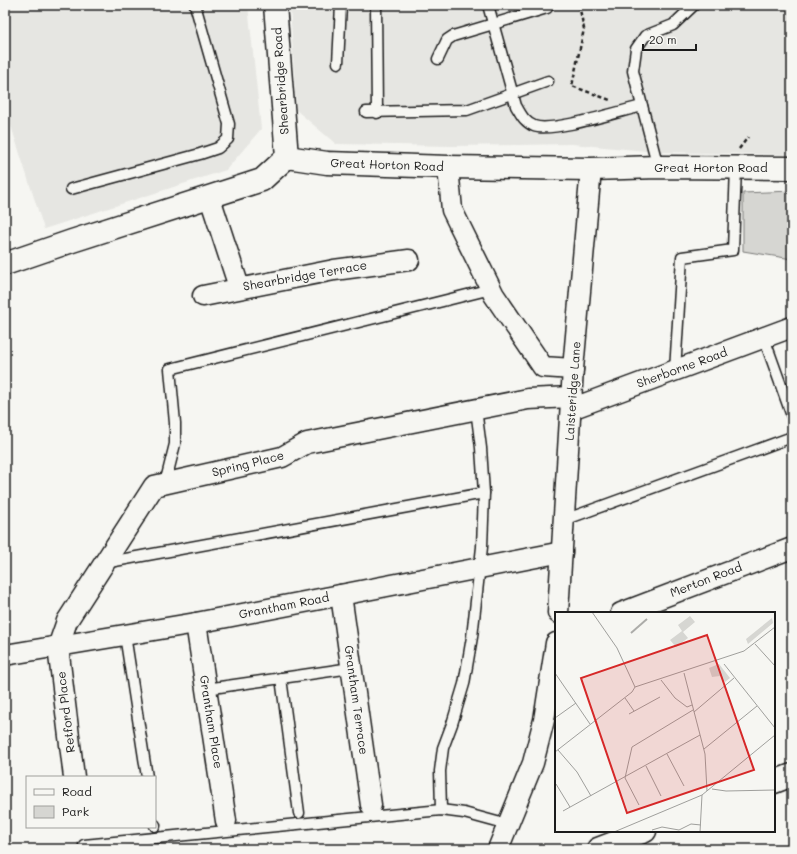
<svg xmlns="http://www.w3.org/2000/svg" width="797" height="854" viewBox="0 0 797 854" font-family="Mali,sans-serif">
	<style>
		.built { fill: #e6e6e2 }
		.green { fill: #d6d6d2; stroke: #797977 }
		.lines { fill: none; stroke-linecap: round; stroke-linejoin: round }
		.service-casing { stroke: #1c1c1c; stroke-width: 13 }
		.minor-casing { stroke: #1c1c1c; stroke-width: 23 }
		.tertiary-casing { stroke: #1c1c1c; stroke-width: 25 }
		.primary-casing { stroke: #1c1c1c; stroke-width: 25 }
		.path { stroke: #1c1c1c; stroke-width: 2.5; stroke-dasharray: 4 3; stroke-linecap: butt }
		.service { stroke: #f6f6f2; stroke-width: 10 }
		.minor { stroke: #f6f6f2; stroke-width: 20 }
		.tertiary { stroke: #f6f6f2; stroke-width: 22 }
		.primary { stroke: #f6f6f2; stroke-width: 22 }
		.labels { text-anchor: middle; stroke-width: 3.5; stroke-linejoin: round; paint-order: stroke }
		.street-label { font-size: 12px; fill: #1c1c1c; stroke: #f6f6f2 }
		.inset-river { fill: none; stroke: #acaca9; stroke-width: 2 }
		.inset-road { fill: none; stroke: #9f9f9c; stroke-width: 1 }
		.view { fill: #d62828; fill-opacity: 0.15; stroke: #d62828; stroke-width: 2 }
		.inset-edge { fill: none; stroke: #1c1c1c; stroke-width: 2 }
	</style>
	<rect width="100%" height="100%" fill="#f6f6f2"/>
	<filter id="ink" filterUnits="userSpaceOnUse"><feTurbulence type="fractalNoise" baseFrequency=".025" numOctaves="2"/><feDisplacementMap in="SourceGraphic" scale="8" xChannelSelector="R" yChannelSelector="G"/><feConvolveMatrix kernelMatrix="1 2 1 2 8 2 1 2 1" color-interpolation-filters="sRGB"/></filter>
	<g filter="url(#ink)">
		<g class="built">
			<polygon points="5,5 248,5 261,129 226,170 44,229 5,107"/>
			<polygon points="290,5 792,5 792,155 657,152 572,144 453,146 336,144 296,110"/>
		</g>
		<polygon class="green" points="792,191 792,259 743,251 743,193"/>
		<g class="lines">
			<defs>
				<g id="service">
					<polyline points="376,5 377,113"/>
					<path d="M 488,5 L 516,106 C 521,114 524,122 534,126 C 552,133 620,111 642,106"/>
					<polyline points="438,59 447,40 453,36 547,8"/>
					<polyline points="338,63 341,5"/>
					<polyline points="366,112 467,110 548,81"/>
					<polyline points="658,167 633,71 636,49 645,36 673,25 694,5"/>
					<polyline points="71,189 200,154 218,148 228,139 229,124 195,5"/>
					<polyline points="764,338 792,416"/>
					<polyline points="675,371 682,257 733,250 736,167"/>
					<polyline points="165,484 175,444 175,423 170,369 491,289"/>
					<polyline points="564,520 792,437"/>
					<polyline points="104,563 484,493"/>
					<polyline points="125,635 147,777"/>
					<polyline points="281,678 299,813"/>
					<polyline points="206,689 351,668"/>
					<polyline points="441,810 440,771 443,748 452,724 464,684 472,637 482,547 484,493 481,448 476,409"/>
					<polyline points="155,825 155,826"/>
					<polyline points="84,845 441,810 464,813 508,825"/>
				</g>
				<g id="minor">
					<polyline points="448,167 452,210 494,295 543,367 573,369"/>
					<polyline points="210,198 239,287"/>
					<polyline points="203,296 334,270 409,260"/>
					<polyline points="571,409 792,327"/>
					<polyline points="341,595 371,805"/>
					<polyline points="558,613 573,369 591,169"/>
					<polyline points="621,613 792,548"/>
					<polyline points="196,623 226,821"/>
					<polyline points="5,655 196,623 562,552"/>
					<polyline points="74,777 58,647 67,621 154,486 282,457 307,443 528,399 572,397"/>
					<polyline points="498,849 533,763 544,720 556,643"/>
				</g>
				<g id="tertiary">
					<polyline points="275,5 287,157"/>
					<polyline points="287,157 327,163 448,167 591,169 658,167 792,168"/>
					<polyline points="5,264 72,241 262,180 287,157"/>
				</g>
				<g id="primary">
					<polyline points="774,782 792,775"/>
					<polyline points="598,849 645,831"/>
				</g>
			</defs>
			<use href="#service" class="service-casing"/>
			<use href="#minor" class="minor-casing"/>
			<use href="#tertiary" class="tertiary-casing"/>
			<use href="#primary" class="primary-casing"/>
			<g class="path">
				<polyline points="579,5 584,29 572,86 610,100"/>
				<polyline points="739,149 748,137"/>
			</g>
			<use href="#service" class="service"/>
			<use href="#minor" class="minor"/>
			<use href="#tertiary" class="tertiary"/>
			<use href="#primary" class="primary"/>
		</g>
	</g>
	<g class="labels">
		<g class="street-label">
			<text transform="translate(281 81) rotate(-94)" y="4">Shearbridge Road</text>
			<text transform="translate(387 165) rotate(2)" y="4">Great Horton Road</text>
			<text x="711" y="172">Great Horton Road</text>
			<text transform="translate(305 276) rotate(-10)" y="4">Shearbridge Terrace</text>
			<text transform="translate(682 368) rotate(-20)" y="4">Sherborne Road</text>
			<text transform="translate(573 391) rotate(-86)" y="4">Laisteridge Lane</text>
			<text transform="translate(248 464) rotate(-14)" y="4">Spring Place</text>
			<text transform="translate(706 580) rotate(-21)" y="4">Merton Road</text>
			<text transform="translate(284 606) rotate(-11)" y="4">Grantham Road</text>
			<text transform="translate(356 700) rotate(82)" y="4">Grantham Terrace</text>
			<text transform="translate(66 712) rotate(-97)" y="4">Retford Place</text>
			<text transform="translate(211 722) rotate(81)" y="4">Grantham Place</text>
		</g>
	</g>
	<g transform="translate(555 612)">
		<rect width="220" height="220" fill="#f6f6f2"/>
		<path d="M 135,4 L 140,10 L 128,20 L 133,26 L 121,35 L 115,28 L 127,19 L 123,13 ZM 217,6 L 218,11 L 193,32 L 191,27 ZM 164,52 L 175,66 L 170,70 L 165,64 L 157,65 L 154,56 Z" fill="#d6d6d2"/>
		<path class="inset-river" d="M 76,21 L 92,7"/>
		<path class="inset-road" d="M 37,0 L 62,36 L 80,75M 200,32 L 220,54M 169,52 L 220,116M 0,61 L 35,112M 129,61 L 150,142 L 152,179M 106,68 L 120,86 L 132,95 L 137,93M 80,75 L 189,39 L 220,15M 70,86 L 79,99M 139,100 L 179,66M 74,102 L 105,85M 0,106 L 21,91M 149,137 L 202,94M 3,138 L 22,160 L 36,184M 0,140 L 77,80 L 80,75M 112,142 L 129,174M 91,154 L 106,184M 1,172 L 15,195M 157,177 L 171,179 L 220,178M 84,193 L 70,166 L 77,135 L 138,98M 8,199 L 145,123M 97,218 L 107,215 L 124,218 L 136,212 L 146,213M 59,220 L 147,183 L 220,123M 145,220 L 147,183"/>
		<path class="view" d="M 152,23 L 199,158 L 72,201 L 26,66 Z"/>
		<rect width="220" height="220" class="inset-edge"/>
	</g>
	<rect width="797" height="854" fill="none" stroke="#f6f6f2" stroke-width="20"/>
	<rect x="10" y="10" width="777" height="834" fill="none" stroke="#1c1c1c" stroke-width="1.5" filter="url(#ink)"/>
	<rect x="26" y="776" width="130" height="52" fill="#f6f6f2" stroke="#9f9f9c"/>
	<rect x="34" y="789" width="20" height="6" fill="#f6f6f2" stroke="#9f9f9c"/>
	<text x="62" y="796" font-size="12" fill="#1c1c1c">Road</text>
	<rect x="34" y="806" width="20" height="12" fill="#d6d6d2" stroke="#9f9f9c"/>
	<text x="62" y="816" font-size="12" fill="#1c1c1c">Park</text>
	<path d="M643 44v6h53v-6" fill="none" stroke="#1c1c1c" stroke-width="2"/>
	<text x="649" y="44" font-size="12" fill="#1c1c1c" stroke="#f6f6f2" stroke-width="3" paint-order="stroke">20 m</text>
</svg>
